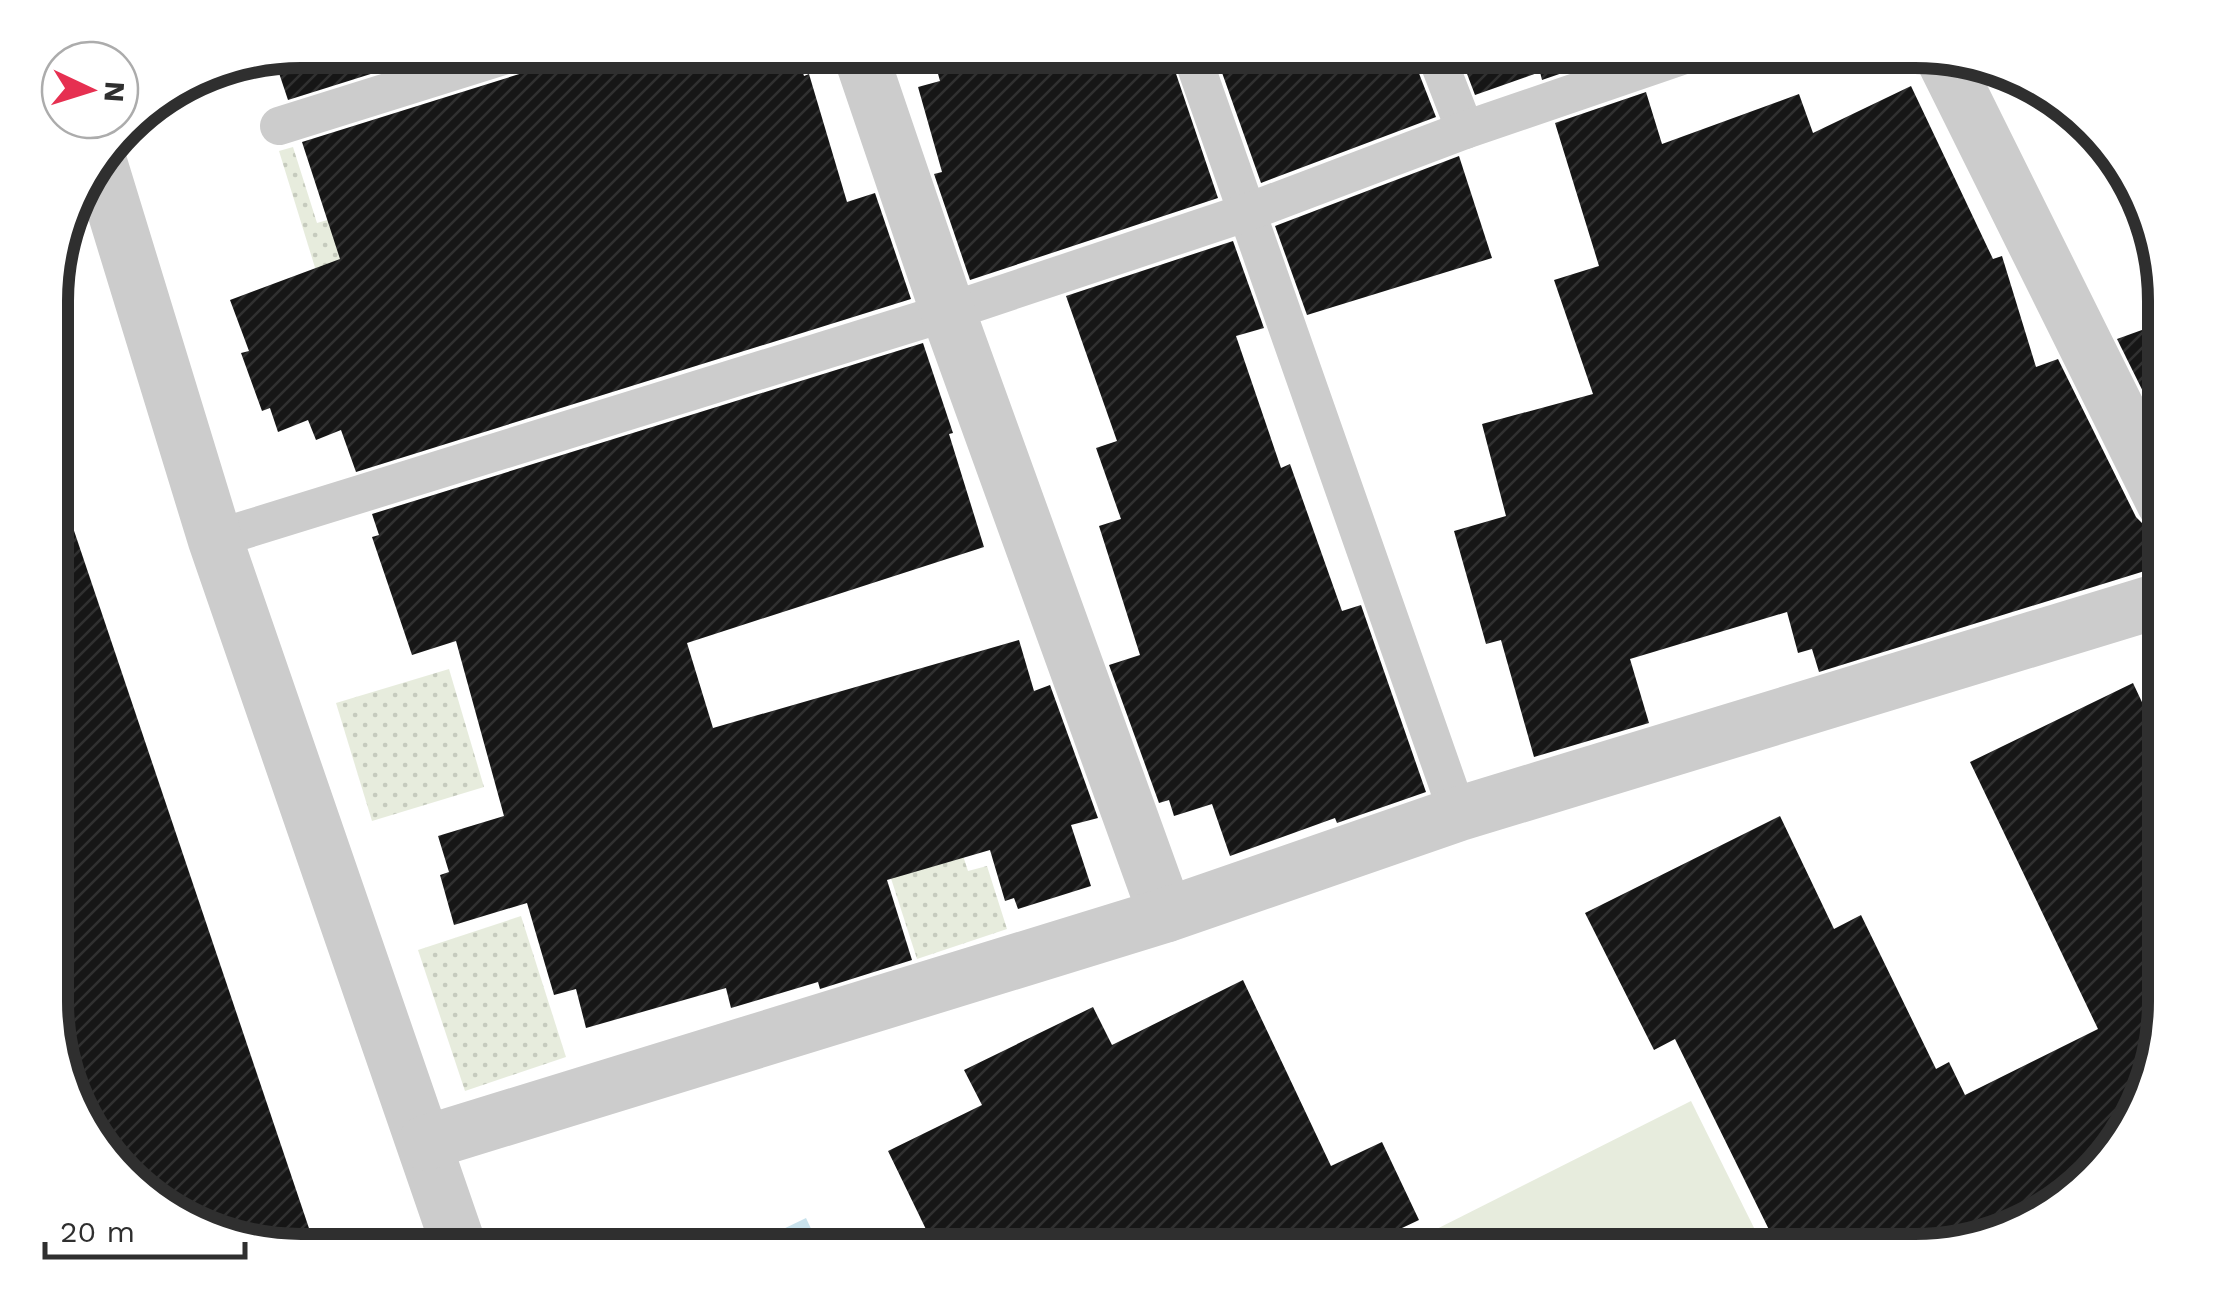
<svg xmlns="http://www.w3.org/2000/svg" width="2215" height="1302" viewBox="0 0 2215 1302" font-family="'Work Sans',sans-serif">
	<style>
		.grass { fill: url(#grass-dots) }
		.pitch { fill: #e7ecdd }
		.water { fill: #c9e2ec }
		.building { fill: url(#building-hatch) }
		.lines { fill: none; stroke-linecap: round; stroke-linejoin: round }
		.path { stroke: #ccc; stroke-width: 6; stroke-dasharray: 5 5; stroke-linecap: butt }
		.service { stroke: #ccc; stroke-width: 38 }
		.minor { stroke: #ccc; stroke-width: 55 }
		.rim { fill: none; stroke: #2f2f2f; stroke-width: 12 }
	</style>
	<defs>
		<pattern id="grass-dots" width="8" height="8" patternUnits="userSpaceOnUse" patternTransform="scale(2.5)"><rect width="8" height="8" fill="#e7ecdd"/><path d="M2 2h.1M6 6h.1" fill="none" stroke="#c6cbbe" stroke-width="1.8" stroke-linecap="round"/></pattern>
		<pattern id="building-hatch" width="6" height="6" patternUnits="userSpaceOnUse" patternTransform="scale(2.5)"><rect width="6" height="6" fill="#161616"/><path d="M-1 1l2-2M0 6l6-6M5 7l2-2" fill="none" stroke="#303030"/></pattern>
	</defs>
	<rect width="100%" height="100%" fill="#fff"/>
	<g class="grass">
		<polygon points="293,147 317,223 369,208 390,281 321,287 279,151"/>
		<polygon points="449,669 484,787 372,821 336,703"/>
		<polygon points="867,804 950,816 968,871 987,866 1007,929 917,959"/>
		<polygon points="521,916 566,1057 465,1091 418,950"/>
	</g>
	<polygon class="pitch" points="1691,1101 1766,1252 1391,1252"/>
	<polygon class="water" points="806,1218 822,1252 736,1252"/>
	<g class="building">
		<polygon points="301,50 447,50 288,100 273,55"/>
		<polygon points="544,50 796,50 804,76 809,74 847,202 875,193 911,299 356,472 341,430 316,440 308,420 278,432 270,408 262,411 241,353 249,351 230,300 340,259 302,142 529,71 539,64"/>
		<polygon points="985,50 1168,50 1218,198 970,280 934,174 942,172 918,87 940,81 935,63"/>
		<polygon points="1214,50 1412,50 1413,58 1436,117 1261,183"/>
		<polygon points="1458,50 1629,50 1542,80 1540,72 1475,95"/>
		<polygon points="1911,86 1993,259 2002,256 2036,367 2058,359 2136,517 2148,529 2164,534 2164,565 1819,672 1812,649 1798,653 1787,612 1630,659 1649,723 1534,757 1501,640 1486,644 1454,531 1506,516 1482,424 1593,394 1554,280 1599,266 1555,123 1646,92 1662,144 1799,94 1813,133"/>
		<polygon points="1459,156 1492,258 1307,315 1275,226"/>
		<polygon points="1233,241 1264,328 1236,336 1281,468 1290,464 1342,611 1361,605 1426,792 1337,823 1335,818 1230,856 1212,804 1174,816 1169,800 1159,803 1109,665 1140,655 1099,526 1121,519 1096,448 1117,441 1066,296"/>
		<polygon points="2164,322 2164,434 2117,339"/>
		<polygon points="923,343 953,433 949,434 984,547 687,643 713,728 1019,640 1034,691 1050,685 1098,818 1071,825 1091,886 1018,909 1014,898 1005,901 990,850 887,880 912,960 820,989 818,982 731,1008 726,988 586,1028 576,989 554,995 527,903 454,925 440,875 449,872 438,836 504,816 456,641 412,655 372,537 379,535 372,514"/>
		<polygon points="62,495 317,1252 300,1252 175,1218 92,1140 52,1033 52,497"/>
		<polygon points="2133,683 2164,749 2164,1017 2131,1127 2040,1218 1930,1252 1780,1252 1675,1039 1654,1050 1585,913 1780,816 1834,929 1861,915 1936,1069 1949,1062 1965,1095 2098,1029 1970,762"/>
		<polygon points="1243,980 1331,1166 1382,1142 1419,1220 1368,1244 1362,1228 1313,1252 937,1252 888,1151 982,1105 964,1070 1093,1007 1112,1045"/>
	</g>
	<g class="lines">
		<polyline class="path" points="52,525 72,519"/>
		<g class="service">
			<polyline points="1190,50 1458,814"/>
			<polyline points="1434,50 1465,130"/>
			<polyline points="279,126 522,50"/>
			<polyline points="215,539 948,312 1248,212 1465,130 1699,50"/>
		</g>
		<g class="minor">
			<polyline points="859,50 948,312 1166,915"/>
			<polyline points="1943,58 2164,503"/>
			<polyline points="99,160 215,539 461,1252"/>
			<polyline points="425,1143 1166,915 1458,814 2164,599"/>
		</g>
	</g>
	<path d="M0 0H2215V1302H0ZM301 68H1915A233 233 0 0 1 2148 301V1001A233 233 0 0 1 1915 1234H301A233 233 0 0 1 68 1001V301A233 233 0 0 1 301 68Z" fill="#fff" fill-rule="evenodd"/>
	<path class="rim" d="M301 68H1915A233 233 0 0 1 2148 301V1001A233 233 0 0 1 1915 1234H301A233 233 0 0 1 68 1001V301A233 233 0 0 1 301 68Z"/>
	<g transform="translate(90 90) rotate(94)"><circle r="48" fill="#ffffff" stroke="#acacac" stroke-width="2.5"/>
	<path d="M0-8L18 38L0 25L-18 38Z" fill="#e63051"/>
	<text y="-15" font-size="28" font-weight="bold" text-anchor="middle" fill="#2f2f2f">N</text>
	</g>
	<path d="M45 1242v15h200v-15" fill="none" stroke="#2f2f2f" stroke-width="5"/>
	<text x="60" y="1242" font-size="30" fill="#2f2f2f" stroke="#ffffff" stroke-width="8" paint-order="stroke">20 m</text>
</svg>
